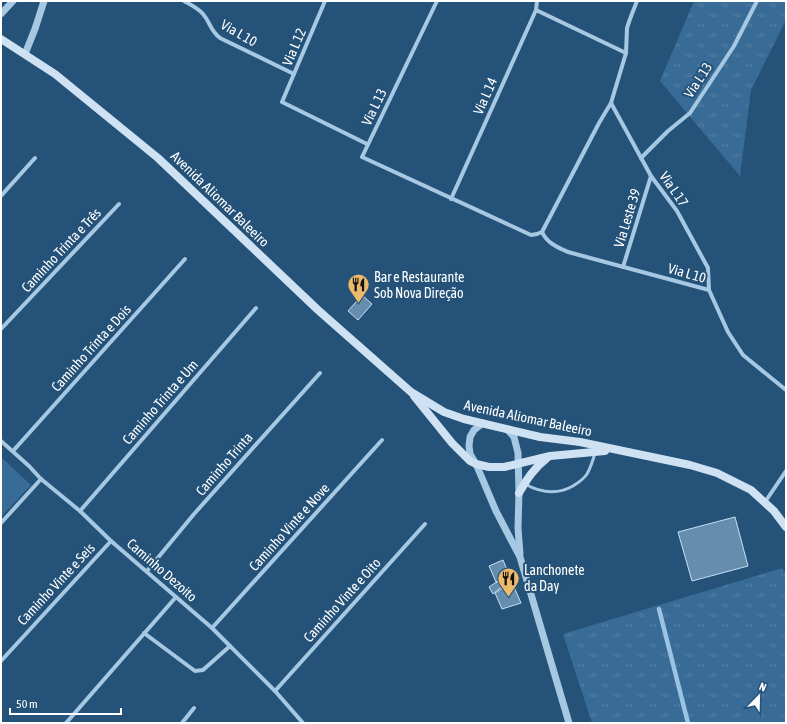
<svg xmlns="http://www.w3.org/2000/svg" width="787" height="724" viewBox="0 0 787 724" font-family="'Asap Condensed',sans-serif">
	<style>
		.grass { fill: url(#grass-tufts) }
		.park { fill: #386b95 }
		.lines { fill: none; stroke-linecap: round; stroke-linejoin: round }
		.stream { stroke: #9bc4e4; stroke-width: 4.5 }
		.building { fill: #658dae; stroke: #c9e0f3 }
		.service { stroke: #a6c8e3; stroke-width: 3 }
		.minor { stroke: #a6c8e3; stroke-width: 4 }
		.tertiary { stroke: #a6c8e3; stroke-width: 7 }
		.secondary { stroke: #cfe2f3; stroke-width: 8 }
		.labels { text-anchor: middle; stroke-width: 4; stroke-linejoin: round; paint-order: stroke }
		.street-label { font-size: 14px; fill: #fff; stroke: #255278 }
		.poi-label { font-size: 14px; fill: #fff; stroke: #255278; text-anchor: start }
	</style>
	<defs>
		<pattern id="grass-tufts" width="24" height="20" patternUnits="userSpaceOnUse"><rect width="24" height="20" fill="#386b95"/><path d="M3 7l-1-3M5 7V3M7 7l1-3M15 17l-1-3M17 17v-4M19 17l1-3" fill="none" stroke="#5681a5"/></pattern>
	</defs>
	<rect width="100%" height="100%" fill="#255278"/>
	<g class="grass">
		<polygon points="694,1 786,1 786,20 751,90 740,176 660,81"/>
		<polygon points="782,568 786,574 786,723 592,723 563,634"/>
	</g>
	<polygon class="park" points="1,457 31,485 1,517"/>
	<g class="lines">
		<polyline class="stream" points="659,609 688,723"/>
	</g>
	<g class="building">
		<polygon points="362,295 372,304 358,320 348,311"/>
		<polygon points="735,517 748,566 692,581 678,532"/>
		<polygon points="503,560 510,577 496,582 489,566"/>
		<polygon points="509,578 513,586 500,588 493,594 489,587 495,583"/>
		<polygon points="514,587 521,603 502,609 495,593 501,589"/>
	</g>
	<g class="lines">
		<path class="service" d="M 525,484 C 541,493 557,495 573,486 C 579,482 583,480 587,474 C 591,467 593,460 595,453"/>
		<g class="minor">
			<path d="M 184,1 C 191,5 198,8 203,14 C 211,23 209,29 220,38 L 294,74"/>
			<polyline points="325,1 282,102 367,144"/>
			<polyline points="437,1 362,157 531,235 537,234 542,232 599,123 611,103 626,53 627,28 630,19 637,1"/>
			<polyline points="536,10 626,53"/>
			<polyline points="611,103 651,176 677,211 708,268 709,290 728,332 743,355 786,390"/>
			<polyline points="641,158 668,131 690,113 734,46 757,1"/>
			<polyline points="1,196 35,158"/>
			<polyline points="451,199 536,10 537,1"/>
			<path d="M 542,232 C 547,243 557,247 568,252 L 709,290"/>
			<polyline points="623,267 651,176"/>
			<polyline points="1,329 119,204"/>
			<polyline points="1,441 29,466 41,479 80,511 111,541 212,628 275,691 303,723"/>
			<polyline points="13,451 185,259"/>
			<polyline points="765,502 786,471"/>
			<polyline points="80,511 256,308"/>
			<polyline points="1,523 41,479"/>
			<polyline points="147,571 194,514 320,373"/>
			<polyline points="212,628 382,440"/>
			<polyline points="144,633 195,671 203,670 230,646"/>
			<polyline points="1,661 111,541"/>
			<polyline points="275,691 425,524"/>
			<polyline points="66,723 176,597"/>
			<polyline points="182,723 194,708"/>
		</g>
		<g class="tertiary">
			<polyline points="1,14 13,1"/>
			<polyline points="25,54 35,29 44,1"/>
			<polyline points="483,423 474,430 470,437 469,446 470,454 476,464 496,511 520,557 569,723"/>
			<polyline points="507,429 514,437 518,453 519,493 518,528 520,554"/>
		</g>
		<g class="secondary">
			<polyline points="1,39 55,74 158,158 318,310 411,392 444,412 464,419 540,437 580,442 690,465 717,473 751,490 774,511 786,527"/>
			<polyline points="414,396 452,443 470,461 476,464 489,467 504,467 550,456 605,451"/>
			<path d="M 519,493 C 527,479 534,468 547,458"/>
		</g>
	</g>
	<defs>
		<symbol id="restaurant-pin" viewBox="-11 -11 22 30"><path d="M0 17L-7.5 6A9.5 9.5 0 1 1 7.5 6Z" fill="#ecba6b" stroke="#255278"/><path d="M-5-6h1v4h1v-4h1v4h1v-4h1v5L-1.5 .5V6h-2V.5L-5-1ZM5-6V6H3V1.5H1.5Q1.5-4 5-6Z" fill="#111"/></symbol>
	</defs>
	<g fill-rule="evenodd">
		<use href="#restaurant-pin" x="346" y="272" width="25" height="34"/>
		<use href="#restaurant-pin" x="496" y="566" width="25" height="34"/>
	</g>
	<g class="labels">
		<g class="street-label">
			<text transform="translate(239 33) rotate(30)" y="5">Via L 10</text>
			<text transform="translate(294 47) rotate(-67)" y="5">Via L 12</text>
			<text transform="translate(698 80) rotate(-57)" y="5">Via L 13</text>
			<text transform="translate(485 96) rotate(-66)" y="5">Via L 14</text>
			<text transform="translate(374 107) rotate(-64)" y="5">Via L 13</text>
			<text transform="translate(674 189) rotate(55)" y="5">Via L 17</text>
			<text transform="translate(220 199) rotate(44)" y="5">Avenida Aliomar Baleeiro</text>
			<text transform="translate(627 218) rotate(-73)" y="5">Via Leste 39</text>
			<text transform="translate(61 250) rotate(-47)" y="5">Caminho Trinta e Três</text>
			<text transform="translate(687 273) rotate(16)" y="5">Via L 10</text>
			<text transform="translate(91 348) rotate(-48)" y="5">Caminho Trinta e Dois</text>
			<text transform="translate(160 402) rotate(-49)" y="5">Caminho Trinta e Um</text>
			<text transform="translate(528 418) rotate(12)" y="5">Avenida Aliomar Baleeiro</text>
			<text transform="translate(224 464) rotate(-49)" y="5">Caminho Trinta</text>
			<text transform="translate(289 527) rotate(-48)" y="5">Caminho Vinte e Nove</text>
			<text transform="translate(162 570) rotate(41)" y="5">Caminho Dezoito</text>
			<text transform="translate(56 584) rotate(-47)" y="5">Caminho Vinte e Seis</text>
			<text transform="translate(342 600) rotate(-48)" y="5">Caminho Vinte e Oito</text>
		</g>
		<g class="poi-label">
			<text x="374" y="282">Bar e Restaurante<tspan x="374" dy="16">Sob Nova Direção</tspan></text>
			<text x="524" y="575">Lanchonete<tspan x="524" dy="16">da Day</tspan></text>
		</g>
	</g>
	<rect width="787" height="724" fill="none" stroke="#ffffff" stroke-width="4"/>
	<g transform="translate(759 696) rotate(23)" stroke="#255278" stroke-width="3" paint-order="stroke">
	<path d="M0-3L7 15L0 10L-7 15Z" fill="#ffffff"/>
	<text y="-6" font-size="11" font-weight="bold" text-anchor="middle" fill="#ffffff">N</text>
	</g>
	<path d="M10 708v6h111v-6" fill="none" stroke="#ffffff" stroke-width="2"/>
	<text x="16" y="708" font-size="12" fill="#ffffff" stroke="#255278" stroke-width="3" paint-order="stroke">50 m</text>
</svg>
